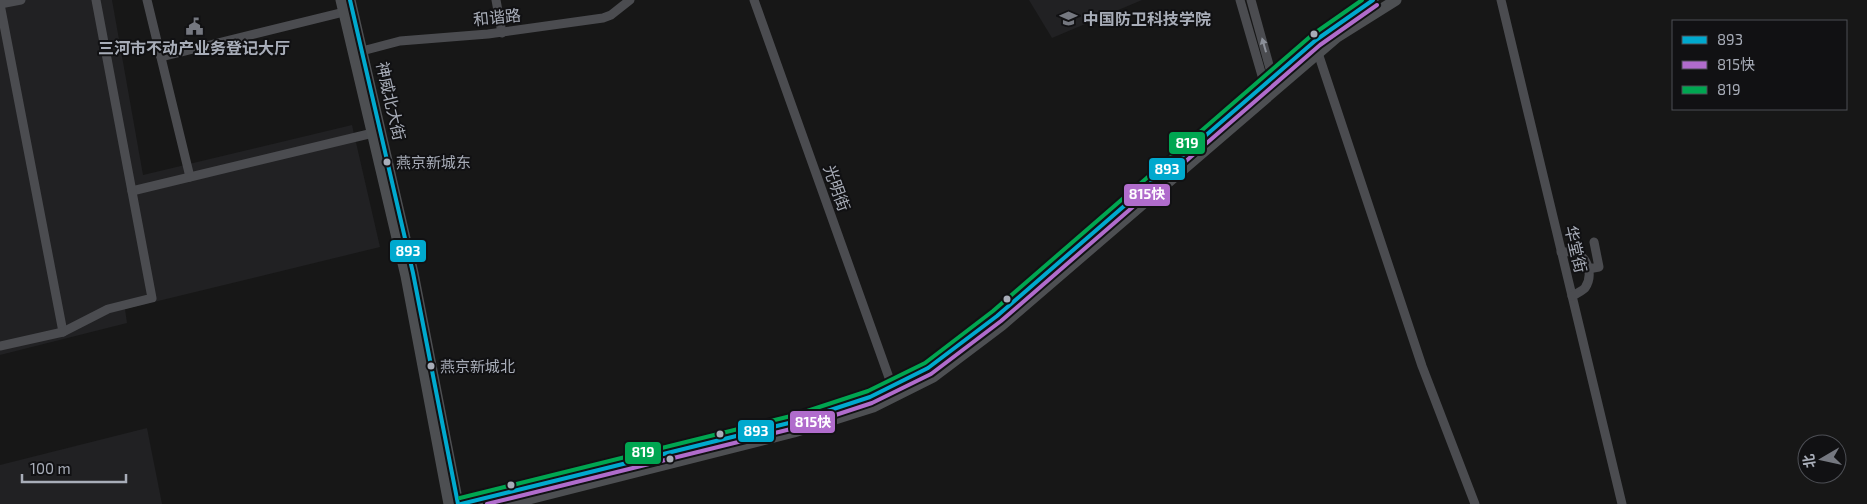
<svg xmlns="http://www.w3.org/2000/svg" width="1867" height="504" viewBox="0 0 1867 504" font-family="'Exo 2','Noto Sans SC',sans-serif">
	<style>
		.built { fill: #212123 }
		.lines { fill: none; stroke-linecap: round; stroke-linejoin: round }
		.minor { stroke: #4b4c50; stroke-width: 9 }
		.major { stroke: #4d4f52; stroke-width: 11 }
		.bus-1-casing { stroke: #111113; stroke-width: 8 }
		.bus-2-casing { stroke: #111113; stroke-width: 8 }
		.bus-3-casing { stroke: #111113; stroke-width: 8 }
		.bus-1 { stroke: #00a9ce; stroke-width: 4 }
		.bus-2 { stroke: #b06ccc; stroke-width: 4 }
		.bus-3 { stroke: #00a651; stroke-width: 4 }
		.oneway { fill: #8c9099 }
		.bus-dot { fill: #a8adb8; stroke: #111113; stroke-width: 2 }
		.labels { text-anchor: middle; stroke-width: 4; stroke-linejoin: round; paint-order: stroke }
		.bus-label { font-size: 15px; fill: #a8adb8; stroke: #111113; text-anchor: start }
		.street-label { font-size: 16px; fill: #a8adb8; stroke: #111113 }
		.poi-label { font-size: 16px; font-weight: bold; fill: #a8adb8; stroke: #111113; text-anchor: start }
		.line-badge { stroke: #111113; stroke-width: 2 }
		.badge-label { font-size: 14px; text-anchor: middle; font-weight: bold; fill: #fff }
	</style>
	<rect width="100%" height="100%" fill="#171717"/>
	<g class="built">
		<polygon points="0,0 112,0 143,175 352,125 380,247 125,309 127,323 0,355"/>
		<polygon points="1029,0 1142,0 1052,38"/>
		<polygon points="147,428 162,504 0,504 0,465"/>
	</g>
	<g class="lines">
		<g class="minor">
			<polyline points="21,0 0,4 63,332"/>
			<polyline points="147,0 190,177"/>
			<polyline points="496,0 502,33"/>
			<polyline points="754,0 892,386"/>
			<polyline points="1240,0 1265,86"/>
			<polyline points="1251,0 1274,83"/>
			<polyline points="1501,0 1622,504"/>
			<polyline points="362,51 400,41 488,34 603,18 611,15 630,0"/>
			<polyline points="1318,53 1422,366 1475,504"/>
			<polyline points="161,57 344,12"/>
			<polyline points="132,191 373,133"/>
			<path d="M 1561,252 C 1566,252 1573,251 1577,253 C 1589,260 1593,276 1585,288 C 1582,291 1576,294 1572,296"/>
			<polyline points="1588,269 1599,267 1594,242"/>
			<polyline points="0,346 63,332 108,309 152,298 96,0"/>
		</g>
		<g class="major">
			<polyline points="341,0 406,276 449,504"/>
			<polyline points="350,0 413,273 458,504"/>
			<polyline points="461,504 797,421 870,397 928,368 997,316 1316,40 1373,0"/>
			<polyline points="509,504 794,432 873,407 933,377 1002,325 1337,37 1396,0"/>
		</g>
		<defs>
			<g id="bus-1">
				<polyline points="350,0 413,273 458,504"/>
				<polyline points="461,504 797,421 870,397 928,368 997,316 1316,40 1373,0"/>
			</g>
			<polyline id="bus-2" points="487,504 799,427 872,403 931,374 1001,321 1320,45 1377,5"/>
			<polyline id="bus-3" points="460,498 795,415 868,391 925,363 993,311 1312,35 1362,0"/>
		</defs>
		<use href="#bus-1" class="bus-1-casing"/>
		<use href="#bus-2" class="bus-2-casing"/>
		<use href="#bus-3" class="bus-3-casing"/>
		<use href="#bus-1" class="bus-1"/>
		<use href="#bus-2" class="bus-2"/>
		<use href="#bus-3" class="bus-3"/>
	</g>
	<defs><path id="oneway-solid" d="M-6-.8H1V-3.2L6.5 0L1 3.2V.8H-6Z" transform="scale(1.25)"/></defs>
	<use class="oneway" href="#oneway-solid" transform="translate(1264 45) rotate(-106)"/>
	<defs>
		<symbol id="university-bare" viewBox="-9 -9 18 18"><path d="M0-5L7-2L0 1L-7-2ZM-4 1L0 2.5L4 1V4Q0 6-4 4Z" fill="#757880" stroke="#111113" stroke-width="2.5" paint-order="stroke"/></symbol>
		<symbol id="civic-bare" viewBox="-9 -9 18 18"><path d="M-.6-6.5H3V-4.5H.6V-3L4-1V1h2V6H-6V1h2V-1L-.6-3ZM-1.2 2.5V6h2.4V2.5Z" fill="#757880" stroke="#111113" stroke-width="2.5" paint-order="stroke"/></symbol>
	</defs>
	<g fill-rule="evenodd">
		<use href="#university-bare" x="1056" y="6" width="25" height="25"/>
		<use href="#civic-bare" x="182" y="14" width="25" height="25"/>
	</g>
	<g class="bus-dot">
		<circle cx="1314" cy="34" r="4.5"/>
		<circle cx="387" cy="162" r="4.5"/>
		<circle cx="1007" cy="299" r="4.5"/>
		<circle cx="431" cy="366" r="4.5"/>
		<circle cx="720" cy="434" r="4.5"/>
		<circle cx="670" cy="459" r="4.5"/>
		<circle cx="511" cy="485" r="4.5"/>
	</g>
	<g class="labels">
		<g class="bus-label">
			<text x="396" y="168">燕京新城东</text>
			<text x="440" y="372">燕京新城北</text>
		</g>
		<g class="street-label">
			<text transform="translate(497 17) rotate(-6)" y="6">和谐路</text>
			<text transform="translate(391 101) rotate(77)" y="6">神威北大街</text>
			<text transform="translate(837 188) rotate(70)" y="6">光明街</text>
			<text transform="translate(1576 249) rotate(77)" y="6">华堂街</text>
		</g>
		<g class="poi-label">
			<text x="1083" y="25">中国防卫科技学院</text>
			<text x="194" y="54" text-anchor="middle">三河市不动产业务登记大厅</text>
		</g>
	</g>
	<g class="line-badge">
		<rect x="1168" y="131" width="38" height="24" rx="5" fill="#00a651"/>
		<rect x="1148" y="157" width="38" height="24" rx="5" fill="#00a9ce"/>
		<rect x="1123" y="183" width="48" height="24" rx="5" fill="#b06ccc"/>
		<rect x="389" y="239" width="38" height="24" rx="5" fill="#00a9ce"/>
		<rect x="789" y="410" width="47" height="24" rx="5" fill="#b06ccc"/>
		<rect x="737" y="419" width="38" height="24" rx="5" fill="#00a9ce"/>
		<rect x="624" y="441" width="38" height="24" rx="5" fill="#00a651"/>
	</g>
	<g class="badge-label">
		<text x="1187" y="148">819</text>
		<text x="1167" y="174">893</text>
		<text x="1147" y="199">815快</text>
		<text x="408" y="256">893</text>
		<text x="813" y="427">815快</text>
		<text x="756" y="436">893</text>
		<text x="643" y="457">819</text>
	</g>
	<rect x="1672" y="20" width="175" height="90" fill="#111113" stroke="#4d4f55"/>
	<rect x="1682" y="36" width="25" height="8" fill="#00a9ce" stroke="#4d4f55"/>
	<text x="1717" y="45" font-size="15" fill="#a8adb8">893</text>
	<rect x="1682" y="61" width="25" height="8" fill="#b06ccc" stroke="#4d4f55"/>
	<text x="1717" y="70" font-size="15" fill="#a8adb8">815快</text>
	<rect x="1682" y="86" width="25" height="8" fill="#00a651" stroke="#4d4f55"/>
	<text x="1717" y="95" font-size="15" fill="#a8adb8">819</text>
	<g transform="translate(1822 459) rotate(261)"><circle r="24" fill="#111113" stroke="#4d4f55"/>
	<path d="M0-4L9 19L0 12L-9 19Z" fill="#757880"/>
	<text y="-8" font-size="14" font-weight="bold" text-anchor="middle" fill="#a8adb8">北</text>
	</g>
	<path d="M22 474v8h104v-8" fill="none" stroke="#a8adb8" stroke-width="2.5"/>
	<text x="30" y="474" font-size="15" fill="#a8adb8" stroke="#111113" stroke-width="4" paint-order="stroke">100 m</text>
</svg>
